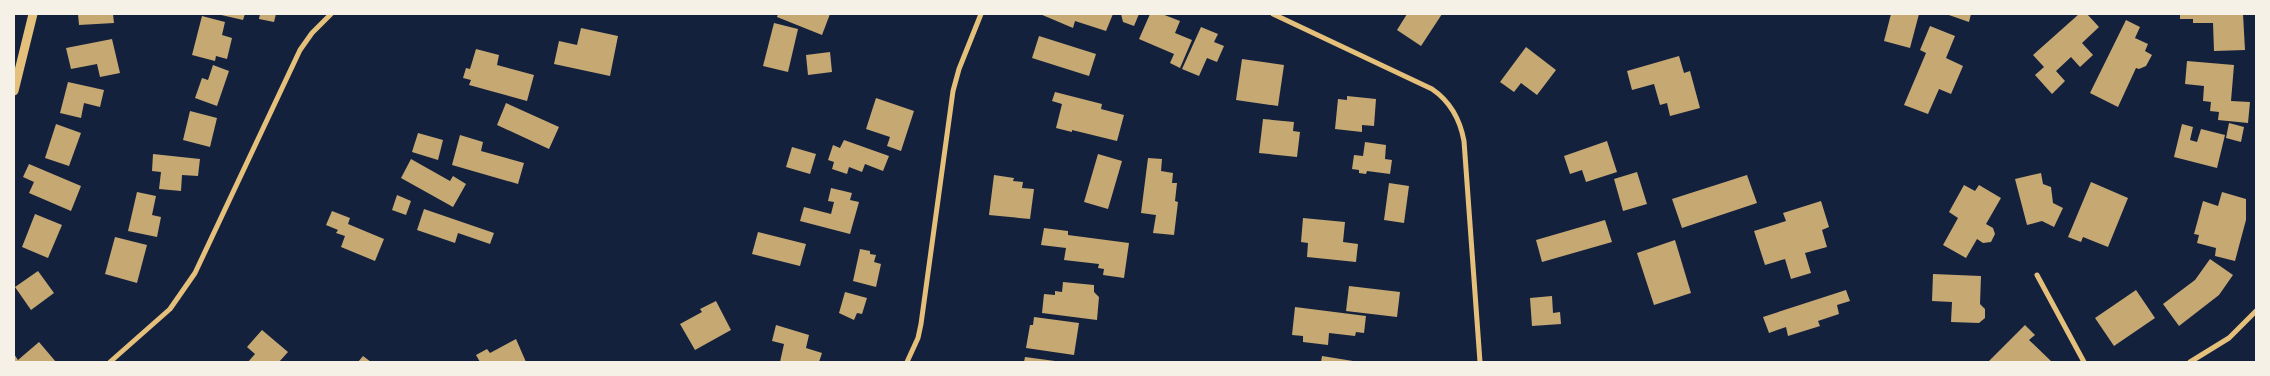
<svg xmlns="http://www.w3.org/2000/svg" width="2270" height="376" viewBox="0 0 2270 376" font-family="'Work Sans',sans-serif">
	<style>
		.building { fill: #c6a872 }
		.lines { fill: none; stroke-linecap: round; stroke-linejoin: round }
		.minor { stroke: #e5c07b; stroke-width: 5 }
		.tertiary { stroke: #e5c07b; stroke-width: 9 }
	</style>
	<rect width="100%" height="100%" fill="#14213d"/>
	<g class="building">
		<polygon points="78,14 113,14 114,23 79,25"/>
		<polygon points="217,14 245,14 243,20"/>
		<polygon points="260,14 276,14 274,22 259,19"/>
		<polygon points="778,14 830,14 822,35 777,17"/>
		<polygon points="1040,14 1113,14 1106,31 1075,21 1073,28"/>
		<polygon points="1121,14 1139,14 1134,26 1123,22"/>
		<polygon points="1150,14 1162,14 1180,21 1175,33 1192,40 1180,68 1170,63 1174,54 1139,39"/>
		<polygon points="1407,14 1442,14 1421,46 1397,30"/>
		<polygon points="1891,14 1919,14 1910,48 1884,41"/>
		<polygon points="1946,14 1971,14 1969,22"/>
		<polygon points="2079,14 2087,14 2099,27 2082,43 2093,55 2080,67 2071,57 2056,71 2065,81 2052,94 2035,75 2044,67 2033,55"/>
		<polygon points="2180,14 2243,14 2245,50 2214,51 2213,23 2193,23 2193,19 2180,19"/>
		<polygon points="202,16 225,22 222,35 232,38 227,59 216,56 215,61 192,55"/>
		<polygon points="2126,20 2140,27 2135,38 2148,44 2145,51 2152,55 2146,66 2139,69 2136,68 2118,107 2090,93"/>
		<polygon points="774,23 798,29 788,72 763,66"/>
		<polygon points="1930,26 1955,36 1946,58 1963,66 1951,94 1939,89 1928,114 1904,105 1926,53 1920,50"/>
		<polygon points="1201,27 1218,34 1214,42 1224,46 1217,62 1207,58 1199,76 1182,69"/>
		<polygon points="581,28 618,36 610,76 554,64 559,41 577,45"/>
		<polygon points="1039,36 1096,54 1089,76 1032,58"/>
		<polygon points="112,39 120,73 100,77 97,64 71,69 66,48"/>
		<polygon points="1526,47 1556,70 1537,95 1521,83 1514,92 1500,82"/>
		<polygon points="476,49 499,55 497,65 534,75 527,101 469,85 471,80 463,78 466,68 470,69"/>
		<polygon points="830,52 832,72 808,75 806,55"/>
		<polygon points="1679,56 1684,73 1690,71 1700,108 1670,116 1667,103 1660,105 1654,84 1632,90 1627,71"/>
		<polygon points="1242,59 1284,65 1278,106 1236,100"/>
		<polygon points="2187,61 2234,65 2231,101 2250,102 2248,123 2218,120 2219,112 2210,111 2211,102 2203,101 2204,86 2185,84"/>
		<polygon points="213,65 229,71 217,106 195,98 202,78 208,80"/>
		<polygon points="68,82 104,90 100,107 84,103 81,118 60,113"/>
		<polygon points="1055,92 1102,104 1101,109 1124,115 1117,141 1072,130 1072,132 1056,128 1062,104 1052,101"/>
		<polygon points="1347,96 1376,99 1374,126 1362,125 1362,132 1335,129 1338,99 1347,100"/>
		<polygon points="876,98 914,111 901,151 887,146 890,137 866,129"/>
		<polygon points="506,103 559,127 549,149 497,125"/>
		<polygon points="190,111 217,118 210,147 183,140"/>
		<polygon points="1263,119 1294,122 1293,131 1300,132 1297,157 1259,153"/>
		<polygon points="2229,123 2244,127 2241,142 2226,138"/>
		<polygon points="56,124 81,133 69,166 45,158"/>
		<polygon points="2182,124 2193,127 2190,140 2197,142 2201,129 2225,135 2217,168 2174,157"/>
		<polygon points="418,133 443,140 438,160 412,152"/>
		<polygon points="460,135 483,142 481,151 524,163 518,184 452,165"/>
		<polygon points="844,140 889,156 883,171 865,164 862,172 849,167 847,174 832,169 834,162 828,160 833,145 840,148"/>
		<polygon points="1607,141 1617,172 1586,182 1582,170 1570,174 1564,156"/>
		<polygon points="1365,142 1386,145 1385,159 1392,160 1390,174 1367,171 1366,174 1359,173 1359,170 1352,169 1354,155 1363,156"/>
		<polygon points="792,147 816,154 810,174 786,167"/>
		<polygon points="153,154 200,159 198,176 182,175 181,191 159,189 161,172 152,171"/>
		<polygon points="1098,154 1122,161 1108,209 1084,202"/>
		<polygon points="1148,158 1162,159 1161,171 1173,173 1172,183 1177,183 1175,201 1178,202 1174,235 1153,233 1156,215 1141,213"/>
		<polygon points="411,159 450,181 453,176 466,184 453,207 401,178"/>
		<polygon points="29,164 81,186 71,211 29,193 34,182 23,177"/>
		<polygon points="1637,172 1647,204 1623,211 1614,179"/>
		<polygon points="2041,173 2043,184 2051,187 2053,203 2063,208 2054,227 2042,221 2027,225 2015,179"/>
		<polygon points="994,175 1014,178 1013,181 1023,182 1022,188 1034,189 1030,219 989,215"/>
		<polygon points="1747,175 1757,203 1682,228 1672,199"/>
		<polygon points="2091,182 2128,198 2108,247 2083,237 2081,242 2068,237"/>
		<polygon points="1389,183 1409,186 1404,223 1384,220"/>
		<polygon points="1964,185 1975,191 1979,185 2001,198 1986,224 1993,228 1995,234 1991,242 1983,243 1977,239 1966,258 1943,245 1958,218 1949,212"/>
		<polygon points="831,188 852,193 850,200 859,202 850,234 800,221 804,207 831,214 834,202 828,201"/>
		<polygon points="137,192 156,196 152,215 161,217 157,237 128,231"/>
		<polygon points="2222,192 2246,199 2246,220 2235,261 2215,256 2216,248 2197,243 2199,235 2194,234 2203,201 2218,206"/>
		<polygon points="397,195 411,201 406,215 392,210"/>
		<polygon points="1821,201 1829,227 1822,230 1827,247 1805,253 1811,273 1791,279 1785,259 1765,265 1754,231 1786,221 1783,213"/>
		<polygon points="424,209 494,233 490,244 458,233 455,243 417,230"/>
		<polygon points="332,211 350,218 348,224 384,239 375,261 341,247 345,236 336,233 338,230 326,225"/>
		<polygon points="35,214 62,225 48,258 22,247"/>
		<polygon points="1303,218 1345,222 1343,242 1358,244 1356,262 1307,257 1308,243 1301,242"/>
		<polygon points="1605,220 1612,242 1542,262 1536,240"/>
		<polygon points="1044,228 1068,231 1068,235 1129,243 1124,278 1103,275 1104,269 1098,268 1099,264 1064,260 1066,248 1041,245"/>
		<polygon points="758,232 806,244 800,266 752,254"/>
		<polygon points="115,237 147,245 137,283 105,274"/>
		<polygon points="1675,240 1691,293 1654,305 1637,253"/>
		<polygon points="860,249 870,251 870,254 876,255 874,262 881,264 876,287 853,281"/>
		<polygon points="2210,259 2233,275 2219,295 2179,326 2163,304 2195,280"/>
		<polygon points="38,271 54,293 31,310 15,287"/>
		<polygon points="1933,274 1981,276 1980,304 1985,309 1985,318 1979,323 1951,322 1952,302 1932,301"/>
		<polygon points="1063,282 1094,285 1094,292 1099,297 1097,320 1042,313 1044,294 1055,295 1055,291 1062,292"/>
		<polygon points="1349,286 1400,292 1397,317 1346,311"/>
		<polygon points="1846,290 1850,301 1837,305 1839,314 1818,321 1820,326 1788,336 1786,327 1769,333 1763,317"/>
		<polygon points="2136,290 2155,318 2114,346 2095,318"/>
		<polygon points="845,292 867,298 862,314 857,313 854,320 839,313"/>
		<polygon points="1552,296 1553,313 1560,312 1561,324 1532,326 1530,298"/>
		<polygon points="716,301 731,330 695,350 680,324 702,312 700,309"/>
		<polygon points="1295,307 1366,316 1364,333 1356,332 1355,336 1329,333 1328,345 1303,342 1303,336 1292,335"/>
		<polygon points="1034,317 1079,323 1074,355 1026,348 1030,325 1033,325"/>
		<polygon points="776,325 809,335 806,348 822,353 819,362 780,362 784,344 772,341"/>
		<polygon points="2025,325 2035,335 2029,340 2052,362 1988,362"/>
		<polygon points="262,330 288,352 279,362 248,362 255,354 247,347"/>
		<polygon points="516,339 526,362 480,362 476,355 487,349 490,353"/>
		<polygon points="39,342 56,362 14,362 14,354 18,360"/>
		<polygon points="363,356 371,362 358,362"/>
		<polygon points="1322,356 1353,361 1353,362 1321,362"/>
		<polygon points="1025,357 1055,361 1055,362 1024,362"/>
	</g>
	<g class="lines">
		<g class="minor">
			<path d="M 1273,14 L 1432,89 C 1451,102 1460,119 1464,141 L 1480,362"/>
			<polyline points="2037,275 2084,362"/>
			<polyline points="110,362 170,309 195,273 300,50 312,33 331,14"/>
			<polyline points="907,362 918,338 921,324 953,91 959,69 981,14"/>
			<polyline points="2190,362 2229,338 2256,311"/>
		</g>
		<polyline class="tertiary" points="14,91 33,14"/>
	</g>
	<rect width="2270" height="376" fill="none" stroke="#f6f1e7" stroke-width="30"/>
</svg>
